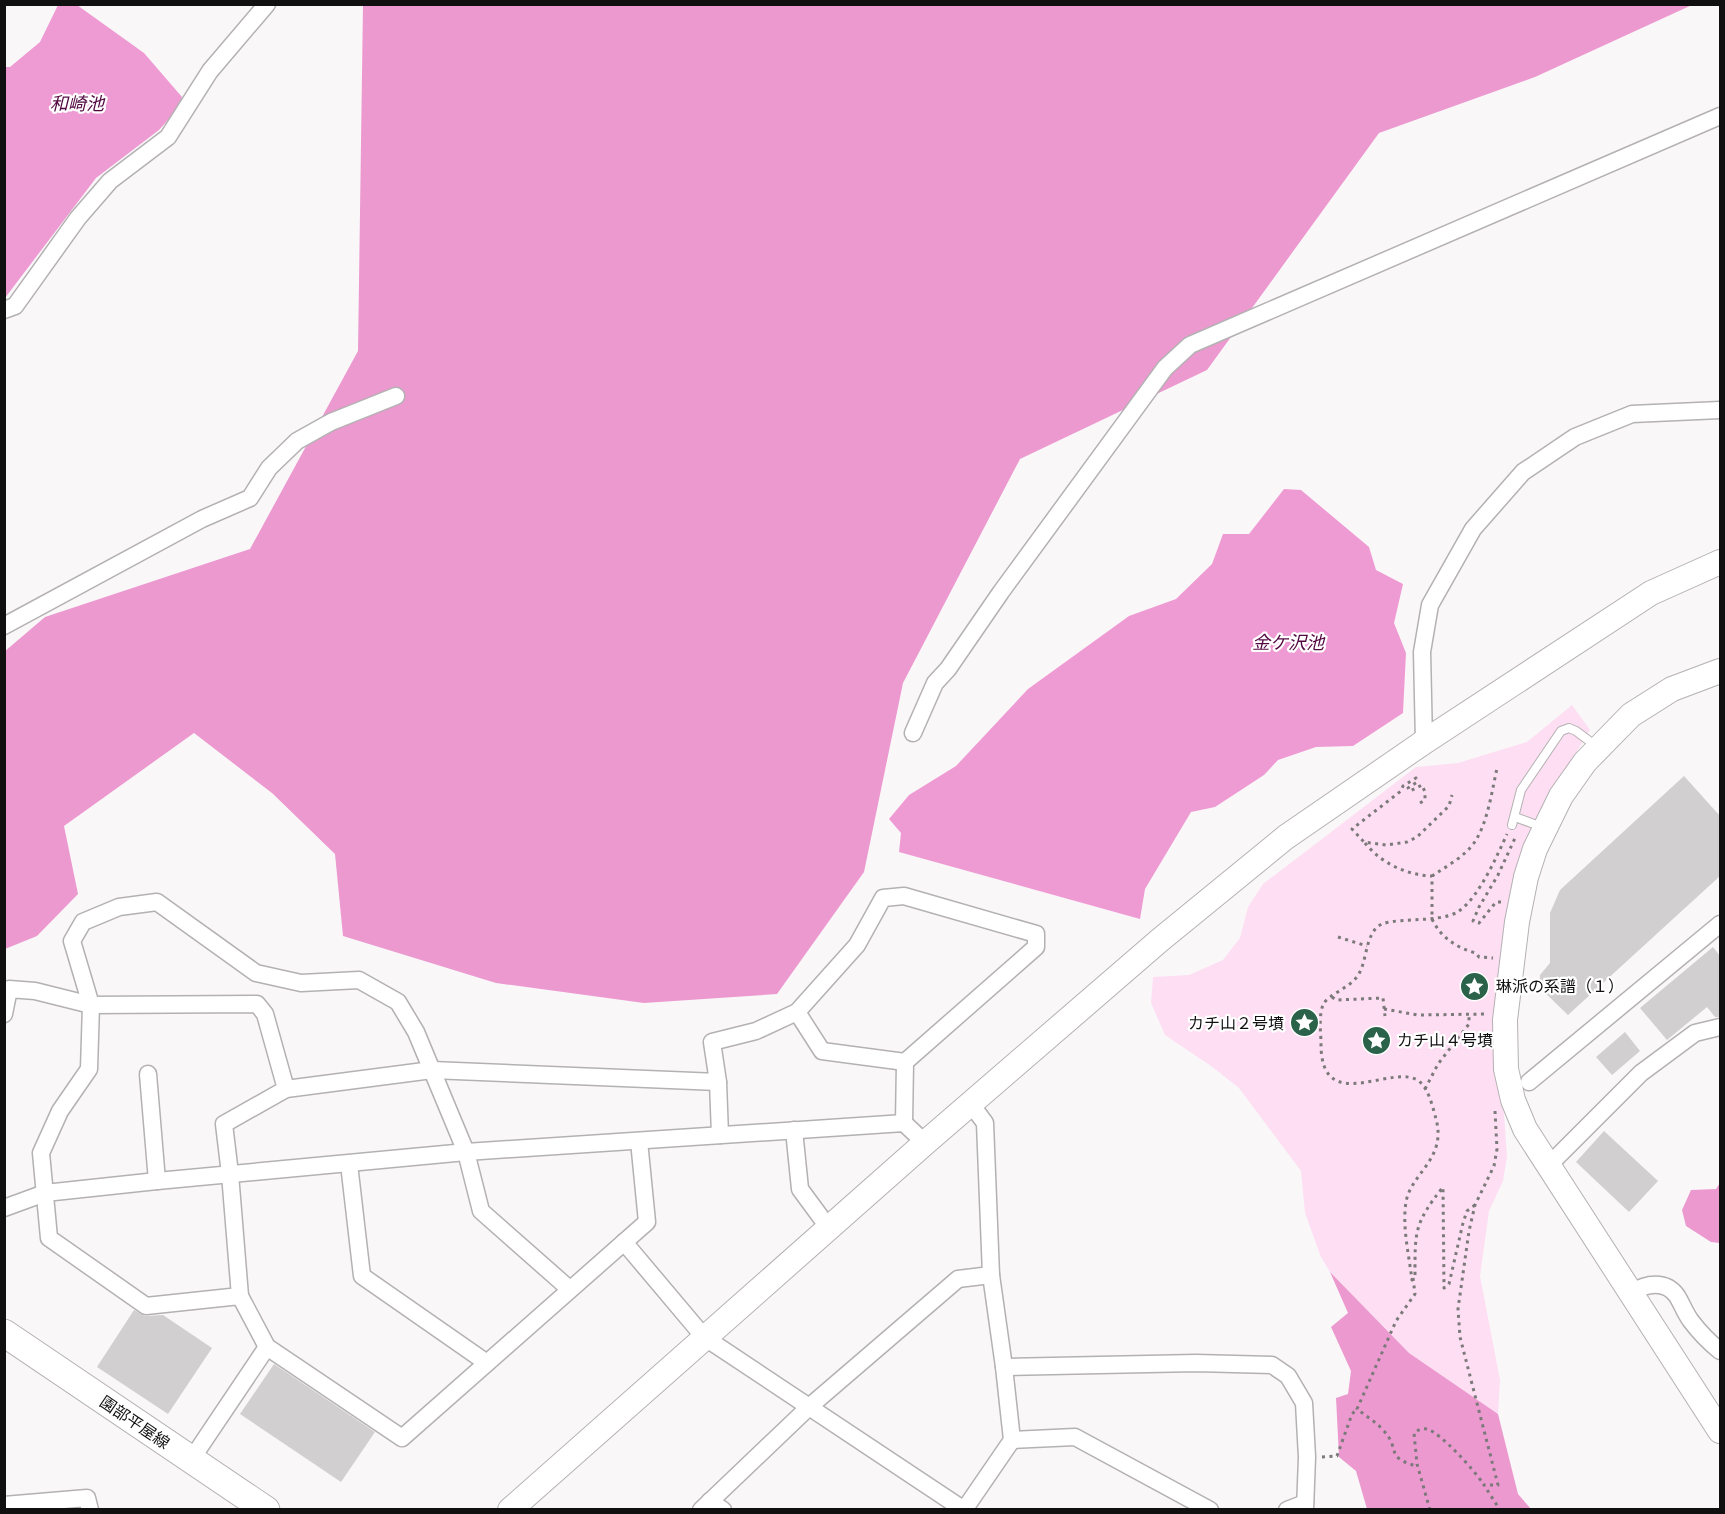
<svg xmlns="http://www.w3.org/2000/svg" width="1725" height="1514" viewBox="0 0 1725 1514" font-family="'Work Sans','Noto Sans JP',sans-serif">
	<style>
		.green { fill: #fddef2 }
		.forest { fill: #ec99d0 }
		.water { fill: #ef9bd3 }
		.building { fill: #d2cfd1 }
		.lines { fill: none; stroke-linecap: round; stroke-linejoin: round }
		.lane-casing { stroke: #b4b1b3; stroke-width: 10 }
		.street-casing { stroke: #b4b1b3; stroke-width: 19 }
		.secondary-casing { stroke: #b4b1b3; stroke-width: 26 }
		.primary-casing { stroke: #b4b1b3; stroke-width: 29 }
		.path { stroke: #7b797a; stroke-width: 3; stroke-dasharray: 3 4.5; stroke-linecap: butt }
		.lane { stroke: #fff; stroke-width: 8 }
		.street { stroke: #fff; stroke-width: 16 }
		.secondary { stroke: #fff; stroke-width: 24 }
		.primary { stroke: #fff; stroke-width: 27 }
		.labels { text-anchor: middle; stroke-width: 4.5; stroke-linejoin: round; paint-order: stroke }
		.poi-label { font-size: 16px; fill: #111011; stroke: #fff; text-anchor: start }
		.street-label { font-size: 16px; fill: #111011; stroke: #fff }
		.water-label { font-size: 18px; font-style: italic; fill: #520740; stroke: #fff }
	</style>
	<rect width="100%" height="100%" fill="#faf7f9"/>
	<polygon class="green" points="1572,705 1590,730 1547,800 1497,1076 1504,1114 1507,1156 1503,1181 1489,1211 1480,1276 1500,1380 1498,1414 1409,1353 1330,1272 1321,1257 1305,1213 1301,1171 1239,1088 1211,1066 1165,1035 1151,1003 1153,977 1189,975 1223,960 1240,938 1248,907 1263,884 1416,767 1458,763 1527,742"/>
	<g class="forest">
		<polygon points="363,5 1692,5 1535,77 1379,133 1207,370 1020,459 903,683 864,872 777,994 644,1003 496,983 343,936 335,854 272,793 194,733 64,826 78,894 37,936 5,949 4,652 45,617 250,549 358,351"/>
		<polygon points="1720,1183 1720,1243 1711,1242 1686,1226 1682,1210 1691,1190 1716,1189"/>
		<polygon points="1330,1272 1409,1353 1498,1414 1518,1494 1531,1509 1367,1509 1356,1471 1339,1457 1336,1398 1348,1394 1351,1371 1331,1327 1348,1313"/>
	</g>
	<g class="water">
		<polygon points="58,5 77,5 144,53 182,97 177,110 159,130 96,178 5,298 5,67 10,67 40,42"/>
		<polygon points="1284,489 1301,490 1369,547 1376,570 1403,584 1394,623 1406,653 1403,713 1353,746 1316,747 1278,760 1264,775 1215,807 1191,812 1145,889 1140,919 899,852 901,833 889,819 909,795 956,766 1028,689 1129,616 1176,599 1212,564 1223,534 1249,534"/>
	</g>
	<g class="building">
		<polygon points="1684,776 1720,816 1720,876 1568,1015 1539,987 1540,975 1550,963 1550,913 1560,890"/>
		<polygon points="1713,947 1720,956 1720,1017 1715,1017 1707,1007 1667,1040 1640,1008"/>
		<polygon points="1625,1032 1640,1051 1612,1075 1596,1057"/>
		<polygon points="1604,1131 1658,1181 1629,1212 1576,1162"/>
		<polygon points="134,1310 145,1316 163,1315 212,1348 168,1414 97,1367"/>
		<polygon points="274,1364 375,1432 341,1482 240,1414"/>
	</g>
	<g class="lines">
		<defs>
			<g id="lane">
				<polyline points="1515,817 1542,827"/>
				<polyline points="1512,825 1521,790 1561,731 1569,728 1576,731 1596,746"/>
			</g>
			<g id="street">
				<polyline points="4,310 15,306 78,218 110,181 168,137 210,71 267,4"/>
				<polyline points="4,626 202,519 250,498 269,468 297,441 331,422 396,396"/>
				<polyline points="913,733 935,683 948,669 1001,592 1165,368 1190,345 1720,116"/>
				<polyline points="1424,742 1422,652 1430,605 1473,529 1523,472 1575,437 1632,414 1720,410"/>
				<polyline points="797,1012 822,1051 905,1062"/>
				<polyline points="4,1014 9,989 35,991 91,1005 257,1004 265,1014 286,1089"/>
				<polyline points="148,1074 157,1181"/>
				<polyline points="718,1082 720,1135"/>
				<polyline points="1529,1082 1720,924"/>
				<polyline points="794,1130 800,1189 828,1227"/>
				<polyline points="349,1164 362,1276 487,1363"/>
				<polyline points="1548,1166 1641,1073 1695,1033 1720,1027"/>
				<polyline points="4,1208 45,1193 157,1181 466,1152 904,1123 925,1143"/>
				<polyline points="624,1242 704,1337 964,1510"/>
				<polyline points="566,1286 481,1211 466,1152 416,1032 398,1002 359,980 301,983 256,973 157,902 119,907 83,922 72,941 91,1005 89,1069 60,1111 41,1153 49,1238 146,1306 240,1296 267,1347 402,1438 647,1222 639,1141"/>
				<path d="M 1631,1293 C 1646,1283 1666,1280 1677,1296 C 1682,1304 1685,1313 1691,1321 C 1700,1333 1709,1342 1720,1351"/>
				<polyline points="240,1296 230,1174 224,1124 286,1089 432,1070 718,1082 712,1042 756,1031 797,1012 857,945 883,898 904,896 1036,934 1036,947 905,1062 904,1123"/>
				<polyline points="1004,1367 1196,1363 1272,1365 1288,1376 1304,1403 1307,1457 1305,1510"/>
				<polyline points="1012,1440 1075,1437 1210,1510"/>
				<polyline points="191,1460 267,1347"/>
				<polyline points="710,1501 723,1510"/>
				<polyline points="4,1505 87,1498 90,1510"/>
				<polyline points="701,1510 809,1407 958,1279 991,1275"/>
				<polyline points="964,1510 1012,1440 1004,1367 991,1275 985,1123 971,1104"/>
				<polyline points="1287,1510 1305,1503"/>
			</g>
			<g id="secondary">
				<polyline points="1720,671 1672,689 1631,715 1585,762 1561,796 1535,849 1526,877 1517,922 1505,1020 1506,1069 1513,1100 1525,1129 1720,1431"/>
				<polyline points="510,1510 925,1143 1160,940 1286,837 1424,742 1651,593 1720,562"/>
			</g>
			<polyline id="primary" points="4,1333 266,1510"/>
		</defs>
		<use href="#lane" class="lane-casing"/>
		<use href="#street" class="street-casing"/>
		<use href="#secondary" class="secondary-casing"/>
		<use href="#primary" class="primary-casing"/>
		<g class="path">
			<polyline points="1420,803 1425,800 1425,792 1422,785 1410,791 1408,788 1417,782 1416,778 1403,786 1401,791 1352,829 1364,842 1386,845 1407,842 1417,837 1449,806 1452,795"/>
			<path d="M 1365,843 C 1381,863 1406,875 1432,876 L 1432,919 C 1441,938 1457,948 1476,953 L 1479,957 L 1493,958"/>
			<path d="M 1432,876 C 1447,866 1466,856 1476,840 C 1488,820 1492,791 1497,768"/>
			<polyline points="1501,902 1496,902 1479,923 1473,921 1479,907 1498,875 1516,836"/>
			<polyline points="1338,937 1367,946"/>
			<polyline points="1332,997 1336,1000 1383,998 1385,1016"/>
			<polyline points="1384,1009 1418,1015 1487,1014"/>
			<polyline points="1425,1089 1438,1064 1469,1024 1469,1014"/>
			<polyline points="1495,1111 1497,1149 1494,1166 1475,1205 1469,1231 1458,1309 1460,1337 1498,1485 1484,1485 1500,1510"/>
			<path d="M 1475,1205 L 1467,1211 L 1463,1223 L 1449,1284 L 1444,1288 L 1443,1187 C 1414,1224 1415,1231 1415,1276 L 1412,1280 C 1409,1255 1402,1227 1406,1202 C 1411,1173 1447,1159 1436,1119 C 1433,1108 1429,1090 1420,1082 C 1395,1060 1321,1119 1321,1044 C 1321,1033 1318,1014 1324,1003 C 1329,995 1348,988 1356,978 C 1367,965 1364,942 1376,928 C 1387,915 1438,925 1459,911 C 1479,897 1497,856 1507,834"/>
			<path d="M 1413,1278 L 1415,1294 L 1396,1321 L 1357,1409 C 1366,1416 1376,1422 1383,1430 C 1401,1448 1384,1458 1417,1466"/>
			<polyline points="1322,1457 1337,1456 1352,1414 1357,1409"/>
			<path d="M 1430,1510 L 1417,1464 L 1414,1433 C 1418,1430 1422,1428 1427,1429 C 1440,1432 1476,1472 1484,1485"/>
		</g>
		<use href="#lane" class="lane"/>
		<use href="#street" class="street"/>
		<use href="#secondary" class="secondary"/>
		<use href="#primary" class="primary"/>
	</g>
	<defs>
		<symbol id="sight-disc" viewBox="-11 -11 22 22"><circle r="9.5" fill="#2a624a" stroke="#fff"/><path d="M0-6L1.8-2.2L6-1.7L2.9 1.2L3.7 5.4L0 3.3L-3.7 5.4L-2.9 1.2L-6-1.7L-1.8-2.2Z" fill="#fff"/></symbol>
	</defs>
	<g fill-rule="evenodd">
		<use href="#sight-disc" x="1458" y="970" width="33" height="33"/>
		<use href="#sight-disc" x="1288" y="1006" width="33" height="33"/>
		<use href="#sight-disc" x="1360" y="1024" width="33" height="33"/>
	</g>
	<g class="labels">
		<g class="poi-label">
			<text x="1496" y="992">琳派の系譜（１）</text>
			<text x="1284" y="1029" text-anchor="end">カチ山２号墳</text>
			<text x="1397" y="1046">カチ山４号墳</text>
		</g>
		<g class="street-label">
			<text transform="translate(135 1422) rotate(34)" y="6">園部平屋線</text>
		</g>
		<g class="water-label">
			<text x="77" y="110">和崎池</text>
			<text x="1288" y="649">金ケ沢池</text>
		</g>
	</g>
	<rect width="1725" height="1514" fill="none" stroke="#111011" stroke-width="12"/>
</svg>
